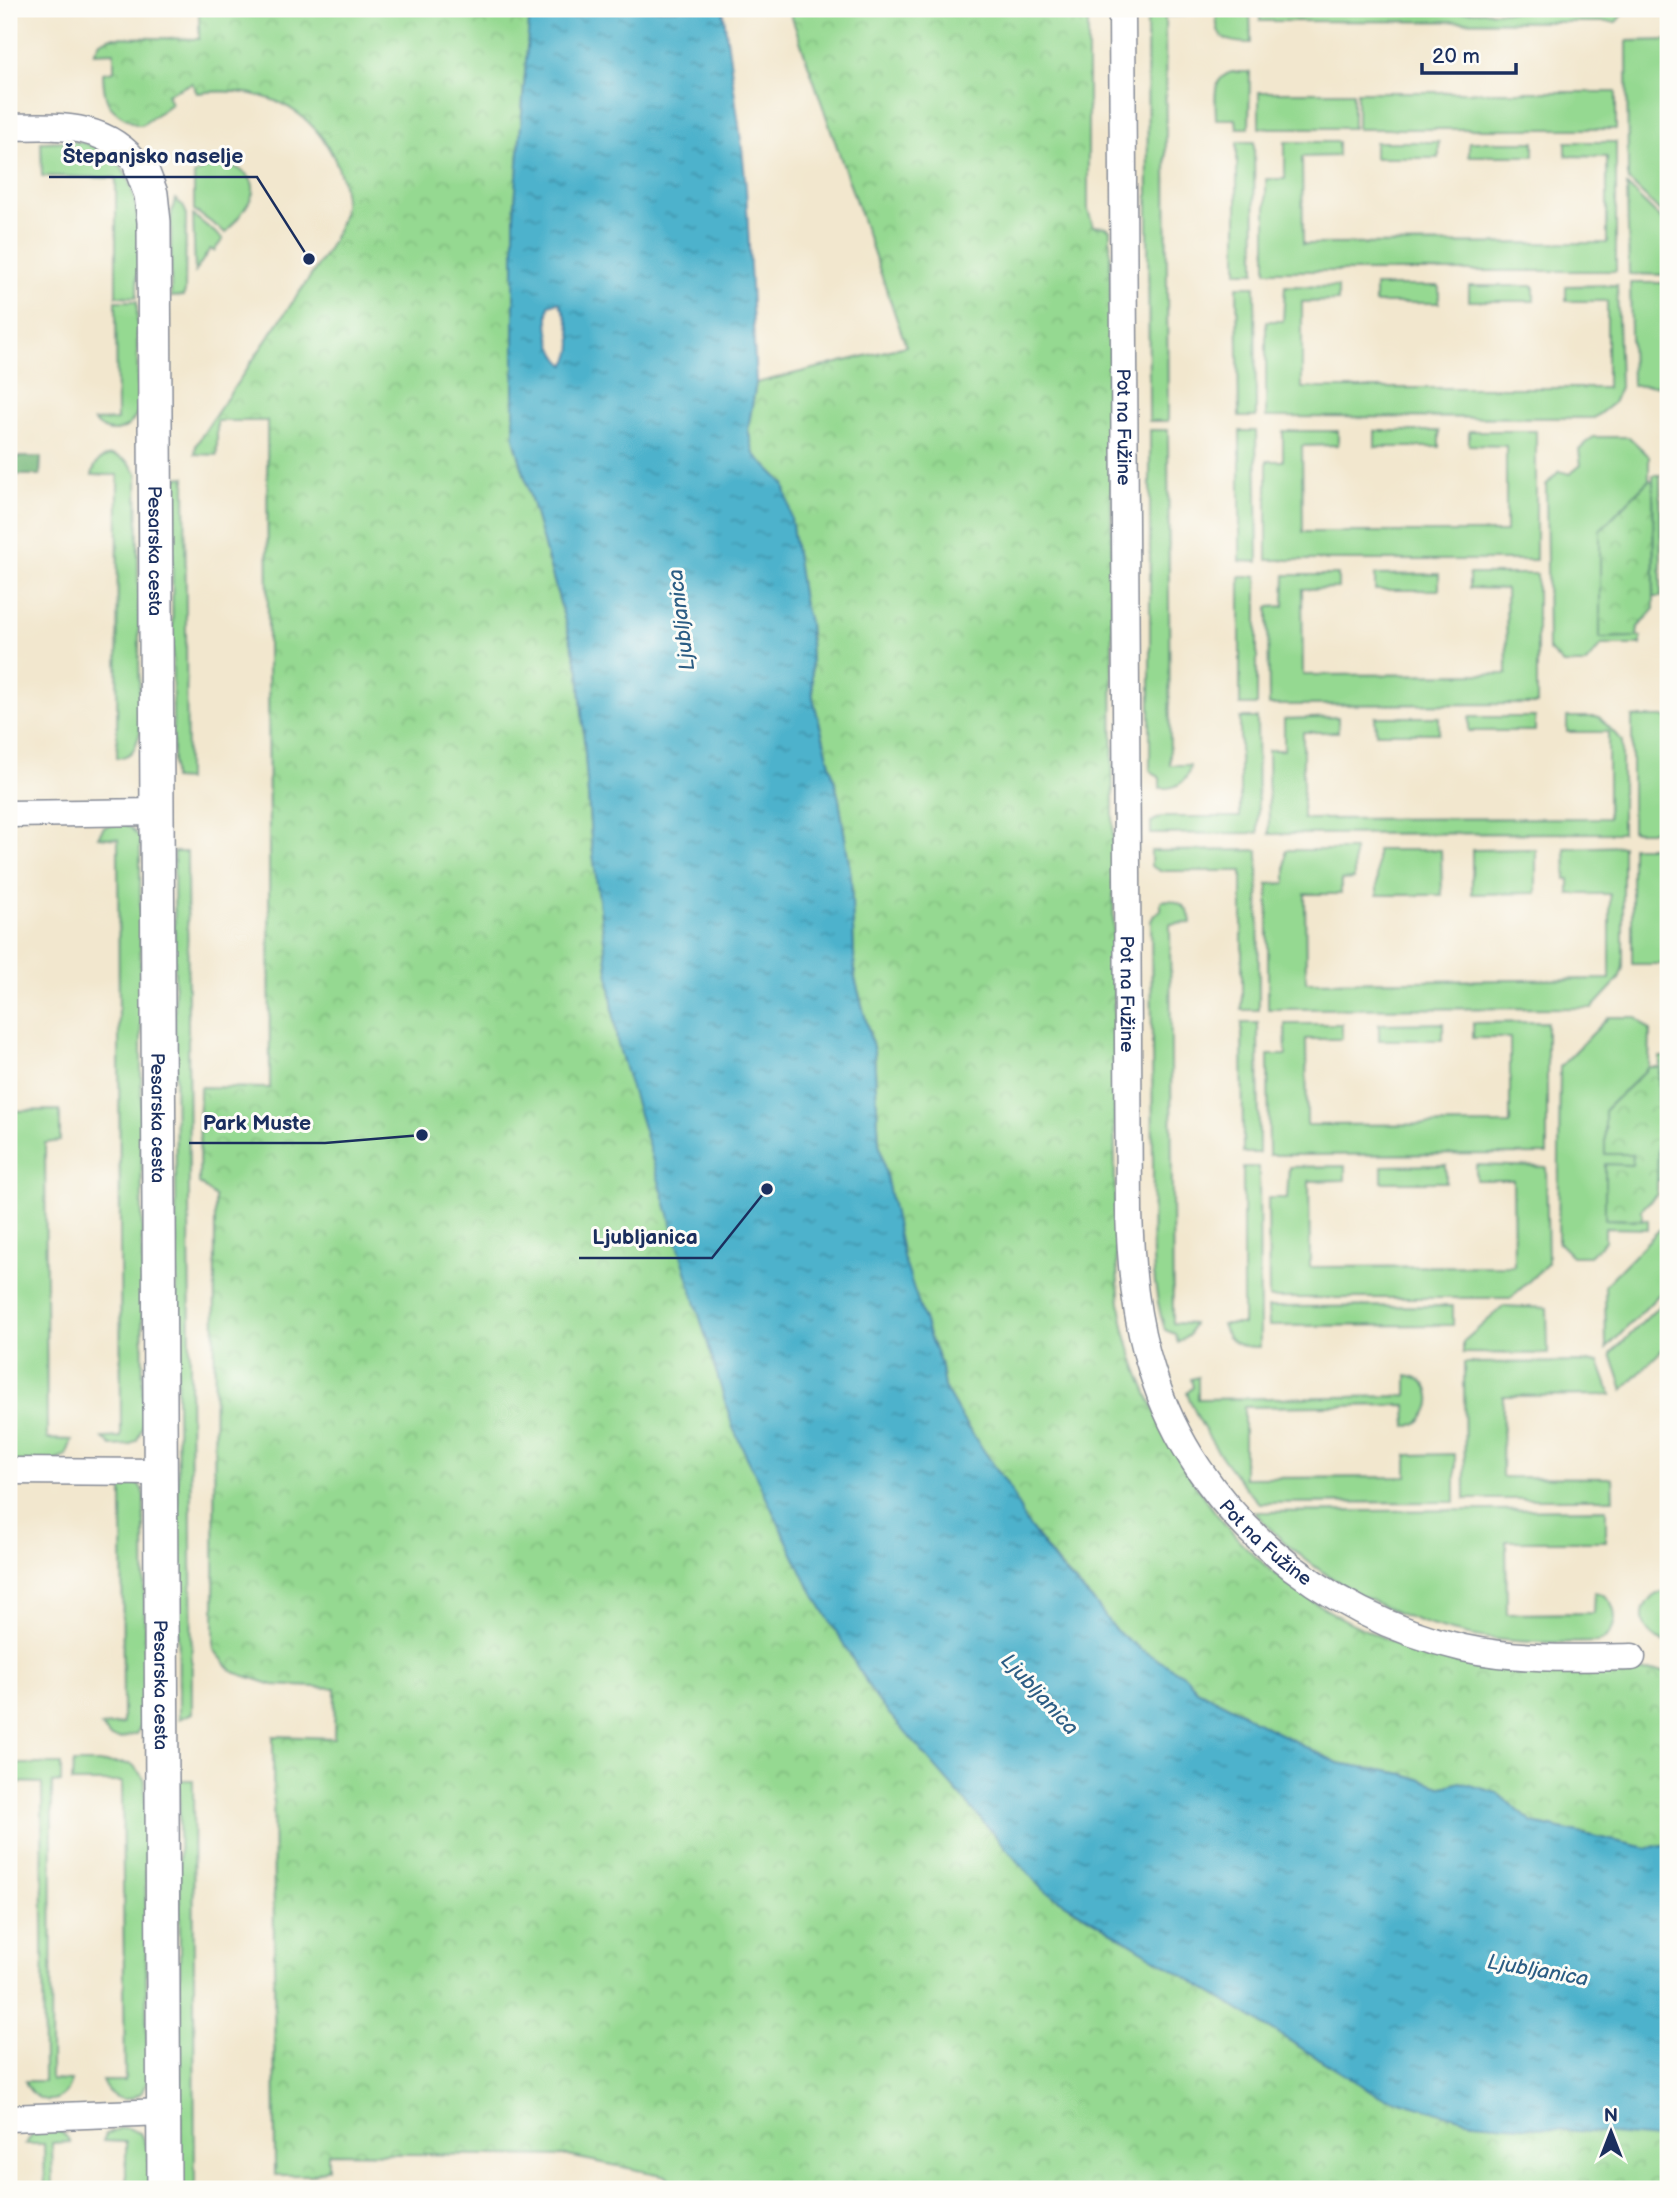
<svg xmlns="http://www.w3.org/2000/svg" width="1677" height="2198" viewBox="0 0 1677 2198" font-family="'Balsamiq Sans',sans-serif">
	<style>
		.grass { fill: #95d991; stroke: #588478; stroke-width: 2 }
		.forest { fill: url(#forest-firs); stroke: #4a746c; stroke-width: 2 }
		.park { fill: url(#park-crowns); stroke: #588478; stroke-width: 2 }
		.water { fill: url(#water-ripples); stroke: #347095; stroke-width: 2; fill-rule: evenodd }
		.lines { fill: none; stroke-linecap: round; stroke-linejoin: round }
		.minor-casing { stroke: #868b96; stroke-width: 29 }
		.tertiary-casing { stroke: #868b96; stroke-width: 36 }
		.minor { stroke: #fff; stroke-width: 26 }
		.tertiary { stroke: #fff; stroke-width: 33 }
		.labels { text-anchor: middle; stroke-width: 6; stroke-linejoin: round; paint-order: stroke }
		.street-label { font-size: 19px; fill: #1b2f5e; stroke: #fdfcf7 }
		.water-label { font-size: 21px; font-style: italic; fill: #2c5d84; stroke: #fdfcf7 }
		.leader { fill: none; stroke: #1b2f5e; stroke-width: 2.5 }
		.callout-dot { fill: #1b2f5e; stroke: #fdfcf7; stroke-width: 2.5 }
		.callout-label { font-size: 21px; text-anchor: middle; font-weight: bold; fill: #1b2f5e; stroke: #fdfcf7; stroke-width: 6; stroke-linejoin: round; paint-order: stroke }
	</style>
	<defs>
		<pattern id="forest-firs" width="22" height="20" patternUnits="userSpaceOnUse" patternTransform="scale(1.75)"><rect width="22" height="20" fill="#78b97b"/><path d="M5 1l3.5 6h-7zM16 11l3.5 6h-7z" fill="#629768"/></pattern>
		<pattern id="park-crowns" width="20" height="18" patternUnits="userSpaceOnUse" patternTransform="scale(1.75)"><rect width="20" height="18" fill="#95d991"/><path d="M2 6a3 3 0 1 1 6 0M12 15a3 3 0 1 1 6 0" fill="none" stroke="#80bb7f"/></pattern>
		<pattern id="water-ripples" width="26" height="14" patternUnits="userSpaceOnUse" patternTransform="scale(1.75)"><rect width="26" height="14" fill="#4db2cc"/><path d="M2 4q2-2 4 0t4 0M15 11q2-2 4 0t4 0" fill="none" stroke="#3f91a9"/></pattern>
	</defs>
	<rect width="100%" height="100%" fill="#fdfcf7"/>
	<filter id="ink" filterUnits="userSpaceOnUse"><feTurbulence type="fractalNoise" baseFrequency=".0143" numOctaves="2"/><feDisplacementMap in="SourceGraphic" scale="14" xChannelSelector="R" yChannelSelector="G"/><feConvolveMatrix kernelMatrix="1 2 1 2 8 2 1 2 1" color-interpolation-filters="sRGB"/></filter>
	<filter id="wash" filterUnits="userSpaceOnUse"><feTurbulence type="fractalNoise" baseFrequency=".00686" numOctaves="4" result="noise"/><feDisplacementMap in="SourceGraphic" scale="28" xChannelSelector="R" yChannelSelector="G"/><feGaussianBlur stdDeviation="1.57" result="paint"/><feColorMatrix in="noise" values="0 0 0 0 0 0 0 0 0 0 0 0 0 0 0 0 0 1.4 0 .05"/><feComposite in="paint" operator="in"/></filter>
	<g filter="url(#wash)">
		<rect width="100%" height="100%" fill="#f2e7ce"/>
		<g class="grass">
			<polygon points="1147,9 1185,9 1186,15 1165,16 1168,421 1149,421"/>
			<path d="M 1217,9 L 1250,9 L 1251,43 C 1223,43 1214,38 1217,9 Z"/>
			<polygon points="1617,9 1628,9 1616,22 1260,21 1260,12 1616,11"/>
			<polygon points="1668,40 1668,219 1628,180 1627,41"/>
			<path d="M 1232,72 L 1250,72 L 1249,128 L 1237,128 L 1236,119 L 1216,119 C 1216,100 1210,78 1232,72 Z"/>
			<rect x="1259" y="92" width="94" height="36"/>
			<rect x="1357" y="92" width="259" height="37"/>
			<path d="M 41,142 C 53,142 67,140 79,142 C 152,154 137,244 137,297 L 116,296 L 116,178 L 42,176 Z"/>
			<polygon points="1237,142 1254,142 1255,272 1237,272"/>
			<polygon points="1285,142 1338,142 1338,156 1302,157 1303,244 1607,243 1607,157 1566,156 1566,142 1616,142 1616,271 1266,271 1266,179 1285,179"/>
			<rect x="1375" y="142" width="64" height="16"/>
			<rect x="1469" y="142" width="65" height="14"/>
			<path d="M 215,163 C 232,163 259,174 252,196 C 247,209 234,222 226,233 L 194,210 L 194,175 Z"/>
			<polygon points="1627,186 1668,226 1668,275 1629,274"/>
			<polygon points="175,199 183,206 186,212 185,292 183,296 171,297 171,216"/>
			<polygon points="193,215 223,239 214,251 210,249 195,272"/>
			<polygon points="1630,283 1668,283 1668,385 1632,386"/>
			<polygon points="1617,285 1620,387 1613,403 1594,418 1266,417 1266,321 1283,321 1285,286 1338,287 1338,301 1302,302 1302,388 1607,388 1607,301 1566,301 1566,286"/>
			<polygon points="1237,286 1255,286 1256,417 1239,417"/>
			<rect x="1375" y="286" width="64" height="17"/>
			<rect x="1469" y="286" width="65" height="15"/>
			<path d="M 116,301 L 137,301 L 138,411 C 130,431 110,439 94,421 L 117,420 Z"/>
			<path d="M 1150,430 L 1168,430 L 1170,765 L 1190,765 C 1189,782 1176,789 1160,788 L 1160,778 L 1150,770 Z"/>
			<polygon points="1240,431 1256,431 1258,562 1240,561"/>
			<polygon points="1283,431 1338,431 1338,445 1302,446 1303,532 1506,532 1506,446 1469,445 1469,431 1536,431 1536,560 1267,560 1267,461 1283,461"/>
			<rect x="1375" y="431" width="64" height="16"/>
			<polygon points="1593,437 1629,437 1649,456 1649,480 1600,530 1600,637 1641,637 1641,645 1602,645 1585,664 1563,664 1548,649 1546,485 1559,471 1570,474 1581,465 1579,450"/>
			<path d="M 111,455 C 125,458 130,462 137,474 L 140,733 C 135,748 134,756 117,758 L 118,475 L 92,475 C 95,463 99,458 111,455 Z"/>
			<polygon points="1653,475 1660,475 1661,597 1654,597"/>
			<polygon points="185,477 187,780 173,779 172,478"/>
			<polygon points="1439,574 1439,590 1375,590 1375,575"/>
			<polygon points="1469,574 1537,574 1537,704 1269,705 1268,607 1284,606 1285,575 1338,575 1338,588 1302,589 1303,675 1507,674 1506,589 1469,588"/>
			<rect x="1240" y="576" width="17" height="129"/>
			<polygon points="1338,717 1338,732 1303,732 1303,819 1608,818 1608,732 1567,732 1567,717 1599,717 1622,741 1622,833 1269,834 1268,750 1284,750 1284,719"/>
			<polygon points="1375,717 1439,717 1439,733 1376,733"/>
			<rect x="1469" y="717" width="66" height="14"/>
			<rect x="1632" y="717" width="36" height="114"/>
			<polygon points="1240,718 1257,718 1258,833 1151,834 1151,822 1161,817 1240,817"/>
			<polygon points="121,822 131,828 140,838 143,1425 137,1440 129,1445 111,1446 103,1438 121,1437 118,839 98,837 104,827"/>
			<polygon points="1623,846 1623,967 1619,979 1592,1008 1268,1009 1268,884 1286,883 1286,850 1354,850 1354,879 1341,880 1341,894 1305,894 1306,982 1610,979 1610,894 1569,894 1569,879 1566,879 1565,848"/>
			<rect x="1632" y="847" width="36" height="117"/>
			<polygon points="1536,849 1536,893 1472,894 1472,850"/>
			<polygon points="1258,850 1259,1010 1242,1010 1242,871 1160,871 1151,866 1151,851"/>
			<polygon points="1377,850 1441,850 1442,895 1377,895"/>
			<polygon points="174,852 187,852 192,1713 179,1719"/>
			<path d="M 1170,900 C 1183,903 1190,910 1191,923 L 1170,924 L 1173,1323 L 1193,1324 L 1189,1335 L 1178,1343 L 1175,1334 L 1165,1330 C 1148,1279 1153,1219 1153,1166 C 1152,1084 1152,1003 1151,921 L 1154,915 L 1161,910 L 1161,901 Z"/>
			<polygon points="1609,1017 1635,1017 1650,1030 1649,1067 1605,1110 1605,1154 1633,1154 1633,1165 1605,1219 1648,1220 1648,1229 1605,1228 1605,1241 1589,1256 1572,1256 1558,1242 1560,1067"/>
			<polygon points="1547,1022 1547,1154 1269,1155 1268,1055 1286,1055 1285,1024 1342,1024 1342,1039 1306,1039 1307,1125 1510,1124 1510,1038 1473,1038 1473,1023"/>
			<polygon points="1242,1023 1258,1023 1259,1153 1243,1153"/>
			<polygon points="1443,1023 1443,1040 1379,1040 1379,1024"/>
			<polygon points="1660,1057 1667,1057 1664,1180 1657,1180"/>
			<polygon points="60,1110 60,1141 45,1143 47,1439 72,1440 66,1456 52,1462 9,1463 9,1111"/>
			<polygon points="1446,1165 1446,1182 1382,1182 1382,1166"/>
			<polygon points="1476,1165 1546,1167 1548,1263 1511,1298 1269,1298 1268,1198 1287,1198 1289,1167 1345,1166 1345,1180 1309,1181 1310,1267 1514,1266 1513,1180 1476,1180"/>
			<path d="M 1243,1167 L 1259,1167 L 1260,1347 C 1240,1347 1228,1345 1222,1324 L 1243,1324 Z"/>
			<polygon points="1660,1229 1668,1229 1668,1285 1606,1349 1605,1285"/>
			<polygon points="1668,1297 1668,1344 1623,1390 1611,1354"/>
			<polygon points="1453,1306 1453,1325 1269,1326 1268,1307"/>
			<polygon points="1504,1306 1547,1308 1548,1354 1463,1353 1463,1342"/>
			<polygon points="1599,1362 1611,1395 1503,1396 1502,1477 1612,1478 1613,1499 1465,1499 1464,1363"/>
			<path d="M 1407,1375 C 1439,1379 1437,1420 1407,1427 L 1406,1405 L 1244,1407 L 1244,1478 L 1407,1477 L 1407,1455 L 1455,1454 L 1455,1502 L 1259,1503 C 1229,1470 1203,1435 1187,1393 L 1193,1387 L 1191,1379 L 1198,1377 L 1198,1399 L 1407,1396 Z"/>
			<polygon points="107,1480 136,1481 142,1489 144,1496 145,1719 136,1734 120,1739 110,1737 101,1726 123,1724 122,1488 102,1487"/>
			<path d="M 1606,1509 L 1606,1541 L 1506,1541 L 1507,1614 L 1593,1613 L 1594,1592 C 1620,1595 1622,1633 1598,1642 C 1566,1643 1534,1643 1502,1640 C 1409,1630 1316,1581 1254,1512 Z"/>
			<path d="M 1666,1591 L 1666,1612 L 1668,1613 L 1667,1642 C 1636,1636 1634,1598 1666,1591 Z"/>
			<path d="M 73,1763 L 123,1763 L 133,1765 L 145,1780 L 147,2079 L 142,2092 C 127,2105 109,2099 102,2081 L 125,2081 L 122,1782 L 72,1782 Z"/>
			<path d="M 9,1764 L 61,1764 L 61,1782 L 52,1783 L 51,2080 L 71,2081 C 64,2107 34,2106 25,2081 L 44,2081 L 42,1783 L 9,1782 Z"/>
			<polygon points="179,1780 193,1780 195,2189 181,2189"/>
			<polygon points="121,2128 128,2128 140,2133 149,2152 149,2189 126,2189 126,2142 103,2141 106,2134"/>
			<path d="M 43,2129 C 55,2128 64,2131 70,2142 L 52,2143 L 53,2189 L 45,2189 L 44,2144 L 25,2144 L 34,2133 Z"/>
		</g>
		<polygon class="forest" points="9,457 41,457 40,475 9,475"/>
		<g class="park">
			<path d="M 199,9 L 530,9 L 514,215 L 514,438 L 579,671 L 591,838 L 617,1041 L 1042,1889 L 1378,2095 L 1668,2139 L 1668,2189 L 667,2189 L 668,2176 L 568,2156 L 328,2153 L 328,2168 L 312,2175 L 275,2175 L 273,1736 L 334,1738 L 335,1688 L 273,1685 L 233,1672 L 214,1650 L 215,1197 L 199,1183 L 200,1087 L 270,1088 L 267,421 L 217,421 L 217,455 L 195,454 L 196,445 L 203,434 C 231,391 261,348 290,306 C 308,279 336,245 343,213 C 349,183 334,151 315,129 C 284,94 241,88 197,93 L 192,83 L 167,94 L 171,104 L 142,125 L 137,125 C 109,109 104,107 103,73 L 114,71 L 114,52 L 94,53 L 100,42 L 111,37 L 199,39 Z"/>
			<path d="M 789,9 L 1109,9 L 1088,10 L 1088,210 L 1093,226 L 1106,227 L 1110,230 L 1115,1215 C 1117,1252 1116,1290 1124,1326 C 1130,1353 1141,1380 1152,1405 C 1180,1468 1219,1527 1272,1571 C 1333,1623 1420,1659 1498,1669 C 1553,1677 1611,1671 1667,1671 L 1668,1844 L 1647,1848 L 1533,1823 L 1460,1782 L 1443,1787 L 1404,1774 L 1338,1763 L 1254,1721 L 1241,1712 L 1197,1690 L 1185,1676 L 1140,1649 L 1114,1629 L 1096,1604 L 1059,1565 L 1026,1522 L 1011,1490 L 964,1422 L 944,1387 L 940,1361 L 931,1341 L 902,1256 L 879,1142 L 874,1051 L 855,978 L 851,876 L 839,799 L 813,698 L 809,622 L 803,600 L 784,484 L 754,454 L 748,429 L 756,383 L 906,346 Z"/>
			<polygon points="1649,480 1653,481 1654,610 1638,627 1637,637 1600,638 1600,530"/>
			<polygon points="1649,1067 1659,1067 1657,1194 1642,1209 1642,1220 1605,1219 1605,1164 1632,1165 1633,1154 1605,1154 1605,1110"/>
		</g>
		<path class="water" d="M 530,9 L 723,9 L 742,147 L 746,188 L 756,383 L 748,429 L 754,454 L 784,484 L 789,505 L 803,600 L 809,622 L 813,698 L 839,799 L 851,876 L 855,978 L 874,1051 L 879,1142 L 903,1256 L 931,1341 L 940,1361 L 944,1387 L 964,1422 L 1011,1490 L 1026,1522 L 1058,1565 L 1096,1604 L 1114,1629 L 1140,1649 L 1185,1676 L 1197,1690 L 1241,1712 L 1254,1721 L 1338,1763 L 1404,1774 L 1443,1787 L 1460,1782 L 1497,1793 L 1533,1823 L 1647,1848 L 1668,1844 L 1668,2139 L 1474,2122 L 1378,2095 L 1042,1889 L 877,1700 L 806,1581 L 733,1428 L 617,1041 L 591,838 L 579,671 L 514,438 L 514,215 ZM 559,302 C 569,320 579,348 565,365 C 549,352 546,323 549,305 Z"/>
	</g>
	<g filter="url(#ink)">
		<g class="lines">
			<defs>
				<g id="minor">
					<path id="s1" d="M 1122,9 L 1129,1213 C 1131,1267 1135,1319 1152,1371 C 1195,1511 1322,1616 1463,1648 C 1518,1660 1575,1658 1632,1657"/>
					<path d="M 9,127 C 61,126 107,122 141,168"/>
					<polyline points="9,814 157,812"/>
					<polyline points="9,1471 160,1472"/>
					<polyline points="9,2118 164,2112"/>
				</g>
				<g id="tertiary">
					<path id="s2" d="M 141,168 L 151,194 L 154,222 L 164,2189"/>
				</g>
			</defs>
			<use href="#minor" class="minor-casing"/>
			<use href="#tertiary" class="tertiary-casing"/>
			<use href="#minor" class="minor"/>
			<use href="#tertiary" class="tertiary"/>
		</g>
	</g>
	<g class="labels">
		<g class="street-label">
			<text dy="7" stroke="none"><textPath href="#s1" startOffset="418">Pot na Fužine</textPath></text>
			<text dy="7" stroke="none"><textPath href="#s2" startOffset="385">Pesarska cesta</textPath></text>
			<text dy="7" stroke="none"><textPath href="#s1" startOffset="985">Pot na Fužine</textPath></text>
			<text dy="7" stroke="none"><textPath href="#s2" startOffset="952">Pesarska cesta</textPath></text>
			<text dy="7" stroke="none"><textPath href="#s1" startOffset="1573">Pot na Fužine</textPath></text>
			<text dy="7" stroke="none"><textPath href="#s2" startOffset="1519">Pesarska cesta</textPath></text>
		</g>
		<g class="water-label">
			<text transform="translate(681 620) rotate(-97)" y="7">Ljubljanica</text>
			<text transform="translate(1040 1694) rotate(47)" y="7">Ljubljanica</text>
			<text transform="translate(1538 1970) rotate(10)" y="7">Ljubljanica</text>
		</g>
	</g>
	<path class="leader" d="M309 259L257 177H49M422 1135L325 1143H189M767 1189L712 1258H579"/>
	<g class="callout-dot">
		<circle cx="309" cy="259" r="7"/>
		<circle cx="422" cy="1135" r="7"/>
		<circle cx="767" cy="1189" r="7"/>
	</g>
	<g class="callout-label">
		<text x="153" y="163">Štepanjsko naselje</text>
		<text x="257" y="1130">Park Muste</text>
		<text x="645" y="1244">Ljubljanica</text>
	</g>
	<rect width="1677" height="2198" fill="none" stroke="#fdfcf7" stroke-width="35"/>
	<g transform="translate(1611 2132)" stroke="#fdfcf7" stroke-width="5" paint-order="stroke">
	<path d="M0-5L12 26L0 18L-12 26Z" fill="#1b2f5e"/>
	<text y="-10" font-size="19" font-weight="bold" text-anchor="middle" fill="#1b2f5e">N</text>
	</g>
	<path d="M1422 63v10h94v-10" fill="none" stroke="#1b2f5e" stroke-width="3.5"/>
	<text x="1432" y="63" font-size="21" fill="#1b2f5e" stroke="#fdfcf7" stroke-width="5" paint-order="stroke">20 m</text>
</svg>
